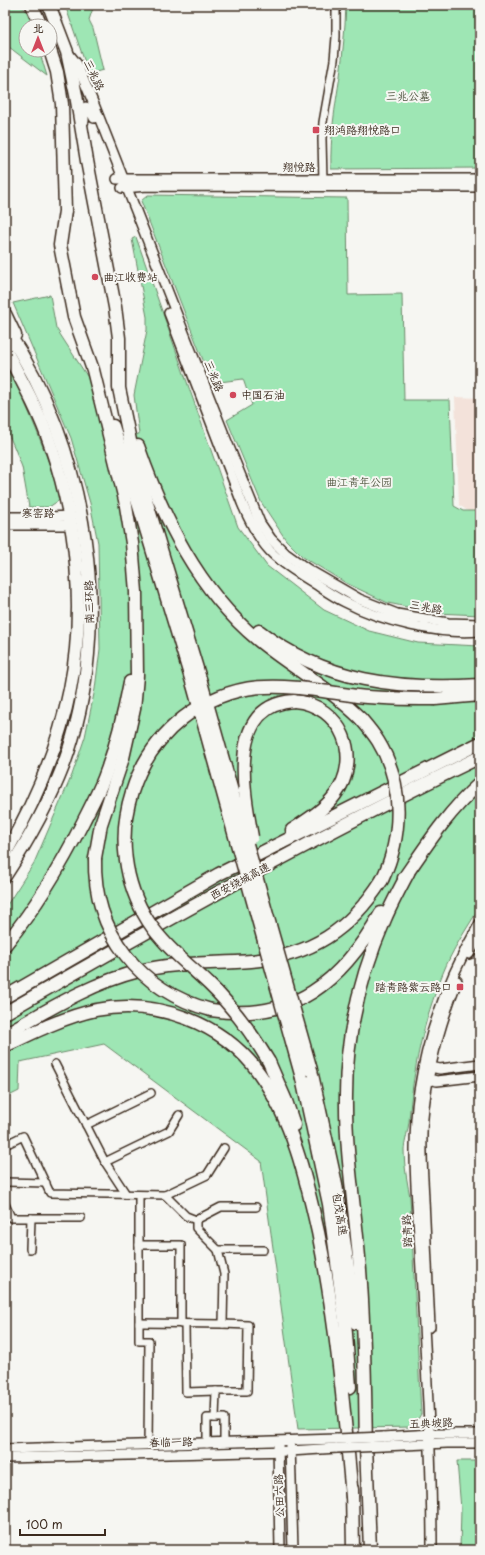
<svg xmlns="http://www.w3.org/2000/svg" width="485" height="1555" viewBox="0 0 485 1555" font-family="'Playpen Sans','LXGW WenKai TC',sans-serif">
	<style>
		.built { fill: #f3e2da }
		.green { fill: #9ee6b4; stroke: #6c8869 }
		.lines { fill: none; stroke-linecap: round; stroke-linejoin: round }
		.street-casing { stroke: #3b2a1e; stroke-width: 10 }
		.secondary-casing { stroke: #3b2a1e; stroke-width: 12 }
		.highway-casing { stroke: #3b2a1e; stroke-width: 15 }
		.street { stroke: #f6f6f2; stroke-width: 7 }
		.secondary { stroke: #f6f6f2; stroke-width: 9 }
		.highway { stroke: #f6f6f2; stroke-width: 12 }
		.secondary-bridge-casing { stroke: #3b2a1e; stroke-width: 12; stroke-linecap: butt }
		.highway-bridge-casing { stroke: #3b2a1e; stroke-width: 15; stroke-linecap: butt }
		.secondary-bridge { stroke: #f6f6f2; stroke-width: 9 }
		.highway-bridge { stroke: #f6f6f2; stroke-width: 12 }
		.poi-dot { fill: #d1495b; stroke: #f6f6f2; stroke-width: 1.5 }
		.labels { text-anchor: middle; stroke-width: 4; stroke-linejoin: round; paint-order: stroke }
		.street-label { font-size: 11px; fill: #3b2a1e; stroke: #f6f6f2 }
		.park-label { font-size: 11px; fill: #545944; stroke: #f6f6f2 }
		.poi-label { font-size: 11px; fill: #3b2a1e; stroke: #f6f6f2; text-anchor: start }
	</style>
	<rect width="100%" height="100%" fill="#f6f6f2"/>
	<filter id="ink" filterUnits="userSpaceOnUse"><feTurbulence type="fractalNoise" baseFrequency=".025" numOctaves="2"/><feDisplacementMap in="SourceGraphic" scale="8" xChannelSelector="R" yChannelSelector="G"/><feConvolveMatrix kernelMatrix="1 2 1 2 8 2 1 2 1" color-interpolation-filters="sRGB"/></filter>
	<g filter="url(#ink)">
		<polygon class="built" points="455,397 480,398 480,511 468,511 459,505"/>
		<g class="green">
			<path d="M 5,5 C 25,5 26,7 32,26 L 26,26 L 26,50 L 39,50 L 47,76 L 5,44 Z"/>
			<polygon points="65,5 94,5 89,20 93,28 103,70 89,74"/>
			<path d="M 346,5 L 480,5 L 480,168 L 331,169 C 330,137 335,107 340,76 C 343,53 345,29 346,5 Z"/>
			<polygon points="148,195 347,198 348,295 402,294 404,400 450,400 454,506 463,511 480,511 480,615 436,613 388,603 346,583 303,557 286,540 261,502 227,420 252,405 243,379 212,383 141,201"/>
			<path d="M 136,237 L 238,527 L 267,566 L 324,610 L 369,631 L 418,643 L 480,646 L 480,907 C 467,928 452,950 443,973 C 423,1022 413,1069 409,1122 C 408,1131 405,1140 404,1149 C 404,1165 407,1181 410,1197 L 421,1414 L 413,1427 L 298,1429 L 261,1161 L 104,1044 L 20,1062 L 19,1091 L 5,1098 L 5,908 L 34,863 L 72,775 L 85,737 L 95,689 L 100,649 L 98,543 L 90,503 L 71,438 L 13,303 L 50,295 L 56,328 L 87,376 L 95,391 L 106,440 L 139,434 L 134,395 L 147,330 L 147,317 L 132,239 Z"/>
			<path d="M 5,364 C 29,406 46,453 61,499 L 49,507 L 29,507 L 22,467 L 15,449 L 5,426 Z"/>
			<polygon points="457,1461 480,1461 480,1550 460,1550 461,1509"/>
		</g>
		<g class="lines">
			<defs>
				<g id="street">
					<polyline points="323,182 322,139 323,122 334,60 336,37 336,5"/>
					<polyline points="55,1064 105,1162 126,1194"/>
					<polyline points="86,1125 151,1093"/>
					<polyline points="5,1145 23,1136 50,1193 165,1195 186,1216 196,1220 196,1228 218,1250 224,1274 223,1324 248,1325 247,1391 216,1391 215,1418 207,1418 207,1444"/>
					<polyline points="105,1162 169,1131 179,1115"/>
					<polyline points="5,1182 46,1183"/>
					<polyline points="139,1195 139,1341 149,1341 148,1445"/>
					<polyline points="165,1195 207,1175 224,1148"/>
					<polyline points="5,1204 11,1218 81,1218"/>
					<polyline points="196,1220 221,1207 256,1207"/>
					<polyline points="139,1245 181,1245 181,1324"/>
					<polyline points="30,1249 31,1218"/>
					<polyline points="218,1250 263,1250"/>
					<polyline points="139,1323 223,1324"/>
					<polyline points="185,1324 186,1392 216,1391"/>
					<polyline points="215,1418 224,1418 224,1443"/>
				</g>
				<g id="secondary">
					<polyline points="69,54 77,64 95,107 227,442 260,523 271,539 286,554 307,569 359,599 397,614 448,623 480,624"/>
					<polyline points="84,121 84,109 86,107 90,109 94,118"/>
					<polyline points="117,179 480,179"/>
					<polyline points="122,188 148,186 480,187"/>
					<path d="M 169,313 L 242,503 C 249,520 257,537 270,551 C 281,563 297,572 311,581 C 322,588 333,596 345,602 C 381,621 439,635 480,631"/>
					<polyline points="5,517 49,517 70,516"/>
					<polyline points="5,525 72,525"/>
					<polyline points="469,954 480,936"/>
					<polyline points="426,1066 440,1069 480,1064"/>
					<polyline points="423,1078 437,1081 480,1076"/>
					<path d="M 430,1327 C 428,1284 426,1242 424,1200 C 423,1173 420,1145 423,1118 C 427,1071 440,1024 457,981"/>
					<polyline points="383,1437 432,1434 480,1434"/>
					<polyline points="278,1445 280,1550"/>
					<polyline points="290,1445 293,1550"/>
					<polyline points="383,1446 447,1443 480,1443"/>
					<polyline points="5,1449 337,1439"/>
					<polyline points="5,1458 290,1451 337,1448"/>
					<path d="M 432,1550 C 432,1450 425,1351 420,1251 C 417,1199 411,1144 419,1091 C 428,1031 450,975 480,923"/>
				</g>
				<g id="highway">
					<polyline points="32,5 41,26"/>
					<polyline points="49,5 67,52 76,95 87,161 115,307 119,338 119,388 134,460 201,682"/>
					<polyline points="50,50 57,72 62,104 65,211 60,245 74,317 93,370 125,500 132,543 136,592 137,676 134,709 123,758 101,824 95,858"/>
					<polyline points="5,314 15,335"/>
					<path d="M 5,328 C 88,449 115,625 64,764 C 49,803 28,841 5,876"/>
					<path d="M 5,349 C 22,381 40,413 51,447 C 77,522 86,610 70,689 C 59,745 34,804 5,854"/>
					<polyline points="113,426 139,506 193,685"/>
					<path d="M 138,446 C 163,518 198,590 258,640 C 291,667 330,688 361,719"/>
					<path d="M 259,631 C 324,682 400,690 480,685"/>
					<polyline points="435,699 480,695"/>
					<path d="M 292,830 C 307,820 324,810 335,795 C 363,758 342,705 294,701"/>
					<path d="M 404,878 C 428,843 448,812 480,783"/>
					<path d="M 5,945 C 36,907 61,866 83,822 C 90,808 98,793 104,778 C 116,747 124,714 130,682"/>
					<polyline points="5,997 219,874 480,743"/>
					<path d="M 211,1010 C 294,1023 342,981 381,913"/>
					<path d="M 5,1013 C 161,923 318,835 480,757"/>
					<path d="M 5,1034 C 48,1010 91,983 139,971 C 176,962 214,964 251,961 C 311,956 350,930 382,880"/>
					<path d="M 5,1046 C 34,1032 64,1017 96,1010 C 156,998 223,1023 259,1073 C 292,1119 306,1178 318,1232 C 336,1320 344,1407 352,1497"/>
					<polyline points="269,1062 286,1101 294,1125"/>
					<polyline points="311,1070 336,1184 356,1323"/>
					<polyline points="302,1078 329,1204 345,1321 350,1387"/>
					<polyline points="366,1445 370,1550"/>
					<path d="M 366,1452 C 365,1391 365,1331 360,1270 C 356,1212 345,1154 346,1095 C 346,1035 361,974 385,919 C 392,903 400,888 408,873"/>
					<polyline points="352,1489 353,1550"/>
				</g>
			</defs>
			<use href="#street" class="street-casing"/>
			<use href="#secondary" class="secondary-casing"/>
			<use href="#highway" class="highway-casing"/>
			<use href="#street" class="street"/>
			<use href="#secondary" class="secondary"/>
			<use href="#highway" class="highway"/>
			<defs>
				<g id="secondary-bridge">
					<polyline points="337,1439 383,1437"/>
					<polyline points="337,1448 383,1446"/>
				</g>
				<g id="highway-bridge">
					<polyline points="201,682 311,1070"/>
					<polyline points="193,685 302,1078"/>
					<path d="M 361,719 C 367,726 373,733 378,741 C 404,783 403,836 382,880"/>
					<path d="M 252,837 C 244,793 226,705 294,701"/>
					<path d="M 95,858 C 93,933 140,991 211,1010"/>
					<path d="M 269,1062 C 252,1033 233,1007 209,984 C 188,964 164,946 148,921 C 124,883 118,835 132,792 C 141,763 159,737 183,718 C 242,673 291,687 357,696 C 383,699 409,699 435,699"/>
				</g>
			</defs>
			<use href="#secondary-bridge" class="secondary-bridge-casing"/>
			<use href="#highway-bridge" class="highway-bridge-casing"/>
			<use href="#secondary-bridge" class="secondary-bridge"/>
			<use href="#highway-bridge" class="highway-bridge"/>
		</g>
	</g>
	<g class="poi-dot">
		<rect x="312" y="126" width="8" height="8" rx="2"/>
		<circle cx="95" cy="277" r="4"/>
		<circle cx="233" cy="395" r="4"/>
		<rect x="456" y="983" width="8" height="8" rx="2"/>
	</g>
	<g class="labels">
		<g class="street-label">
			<text transform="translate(94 75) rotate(65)" y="4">三兆路</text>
			<text x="299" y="171">翔悦路</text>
			<text transform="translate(214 376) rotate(68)" y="4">三兆路</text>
			<text transform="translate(38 513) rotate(1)" y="4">寒窑路</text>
			<text transform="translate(89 602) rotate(-91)" y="4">南三环路</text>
			<text transform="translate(426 607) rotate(10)" y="4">三兆路</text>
			<text transform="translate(240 881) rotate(-28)" y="4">西安绕城高速</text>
			<text transform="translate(340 1214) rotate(81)" y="4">包茂高速</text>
			<text transform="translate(407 1231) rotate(-93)" y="4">踏青路</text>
			<text transform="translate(431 1423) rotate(-2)" y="4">五典坡路</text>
			<text transform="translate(171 1442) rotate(-1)" y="4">春临一路</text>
			<text transform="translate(279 1496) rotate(-92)" y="4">公田六路</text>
		</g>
		<g class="park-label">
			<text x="408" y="100">三兆公墓</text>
			<text x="359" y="486">曲江青年公园</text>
		</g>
		<g class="poi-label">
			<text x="324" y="134">翔鸿路翔悦路口</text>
			<text x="103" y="281">曲江收费站</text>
			<text x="241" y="399">中国石油</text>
			<text x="452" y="991" text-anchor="end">踏青路紫云路口</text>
		</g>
	</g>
	<rect width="485" height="1555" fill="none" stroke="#f6f6f2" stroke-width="20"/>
	<rect x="10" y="10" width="465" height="1535" fill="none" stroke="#3b2a1e" stroke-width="1.5" filter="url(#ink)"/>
	<g transform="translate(38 38)"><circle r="19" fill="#f6f6f2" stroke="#aba49d"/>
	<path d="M0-3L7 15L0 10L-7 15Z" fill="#d1495b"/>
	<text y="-6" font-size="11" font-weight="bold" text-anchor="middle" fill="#3b2a1e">北</text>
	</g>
	<path d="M20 1529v6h85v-6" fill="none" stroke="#3b2a1e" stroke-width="2"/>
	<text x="26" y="1529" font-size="12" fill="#3b2a1e" stroke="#f6f6f2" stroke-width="3" paint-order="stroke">100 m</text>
</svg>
